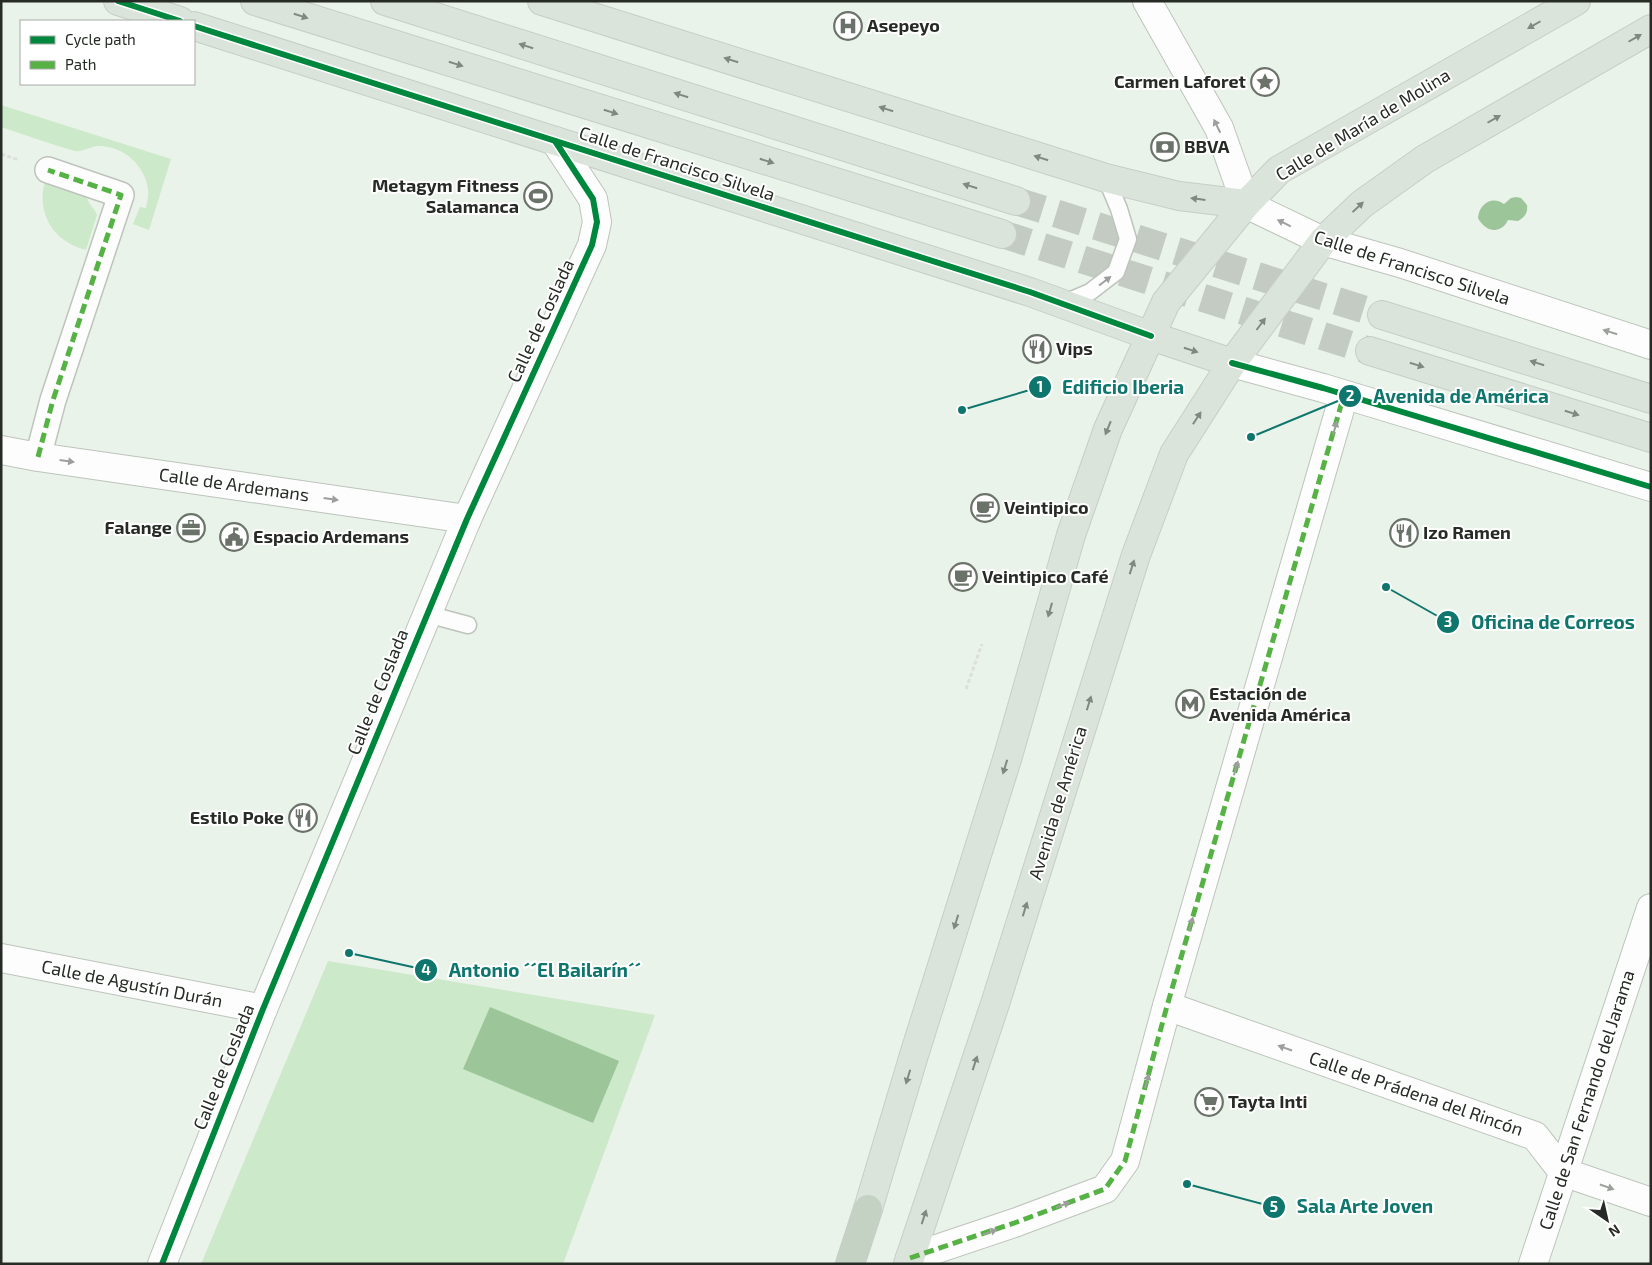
<svg xmlns="http://www.w3.org/2000/svg" width="1652" height="1265" viewBox="0 0 1652 1265" font-family="'Exo 2',sans-serif">
	<style>
		.green { fill: #cce9ca }
		.water { fill: #9cc599 }
		.lines { fill: none; stroke-linecap: round; stroke-linejoin: round }
		.primary-tunnel { stroke: #c3cbc2; stroke-width: 28; stroke-dasharray: 28 14; stroke-linecap: butt }
		.service-casing { stroke: #bdc4bc; stroke-width: 19 }
		.pedestrian-casing { stroke: #bdc4bc; stroke-width: 28 }
		.minor-casing { stroke: #bdc4bc; stroke-width: 30 }
		.primary-casing { stroke: #c8cdc7; stroke-width: 30 }
		.motorway-casing { stroke: #c8cdc7; stroke-width: 30 }
		.path { stroke: #dcdfdc; stroke-width: 3; stroke-dasharray: 4 2.5; stroke-linecap: butt }
		.service { stroke: #fcfdfc; stroke-width: 16 }
		.pedestrian { stroke: #fcfdfc; stroke-width: 25 }
		.minor { stroke: #fcfdfc; stroke-width: 28 }
		.primary { stroke: #dae4da; stroke-width: 28 }
		.motorway { stroke: #c4d2c4; stroke-width: 28 }
		.quiet { stroke: #56b245; stroke-width: 5; stroke-dasharray: 10 5; stroke-linecap: butt }
		.cycleway-casing { stroke: #fff; stroke-width: 9 }
		.cycleway { stroke: #00873e; stroke-width: 6 }
		.oneway { fill: #808880 }
		.oneway2 { fill: #9c9f9b }
		.labels { text-anchor: middle; stroke-width: 4; stroke-linejoin: round; paint-order: stroke }
		.poi-label { font-size: 18px; font-weight: bold; fill: #262c25; stroke: #fff; text-anchor: start }
		.street-label { font-size: 18px; fill: #262c25; stroke: #fff }
		.leader { fill: none; stroke: #0f766e; stroke-width: 2 }
		.callout-dot { fill: #0f766e; stroke: #fff; stroke-width: 2 }
		.mark-label { font-size: 15px; text-anchor: middle; font-weight: bold; fill: #fff }
		.callout-label { font-size: 19px; text-anchor: middle; font-weight: bold; fill: #0f766e; stroke: #fff; stroke-width: 4; stroke-linejoin: round; paint-order: stroke }
	</style>
	<rect width="100%" height="100%" fill="#eaf3e9"/>
	<g class="green">
		<path d="M 1,105 L 171,159 L 149,230 L 133,224 L 140,207 L 146,208 C 147,202 149,195 148,189 C 145,165 123,145 97,146 C 90,147 82,152 75,151 C 50,144 26,135 1,127 Z"/>
		<path d="M 46,177 L 86,191 C 87,206 94,206 97,215 L 86,250 C 52,241 35,212 46,177 Z"/>
		<polygon points="328,961 655,1015 563,1264 201,1264"/>
	</g>
	<g class="water">
		<path d="M 1516,197 L 1521,198 L 1527,205 C 1528,213 1525,217 1518,221 L 1508,220 C 1501,235 1485,232 1478,218 C 1479,204 1492,195 1504,204 L 1511,198 Z"/>
		<polygon points="490,1007 619,1061 593,1123 463,1069"/>
	</g>
	<g class="lines">
		<g class="primary-tunnel">
			<polyline points="1016,201 1382,315"/>
			<polyline points="1002,234 1370,351"/>
		</g>
		<defs>
			<g id="service">
				<polyline points="1062,304 1090,292 1116,272 1128,239 1119,209 1106,178"/>
				<polyline points="427,614 468,625"/>
			</g>
			<polyline id="pedestrian" points="38,457 53,400 121,195 48,170"/>
			<g id="minor">
				<polyline points="1147,1 1219,128 1246,204 1323,241 1400,263 1651,345"/>
				<polyline points="1232,363 1323,388 1651,487"/>
				<polyline points="1,450 38,457 467,519"/>
				<polyline points="1,958 263,1009"/>
				<polyline points="1167,1006 1535,1136 1563,1172 1651,1202"/>
				<polyline points="910,1258 1017,1222 1105,1189 1125,1161 1167,1006 1344,395"/>
				<polyline points="162,1264 263,1009 467,519 592,245 597,222 593,199 555,141"/>
				<polyline points="1533,1264 1651,908"/>
			</g>
			<g id="primary">
				<polyline points="118,1 180,21"/>
				<polyline points="255,1 1002,234"/>
				<polyline points="385,1 1016,201"/>
				<polyline points="542,1 1106,178 1179,196 1246,204"/>
				<polyline points="194,26 1030,292 1151,336 1232,363"/>
				<polyline points="1382,315 1651,399"/>
				<polyline points="1370,351 1651,438"/>
				<polyline points="868,1209 914,1055 1008,756 1071,535 1108,429 1166,302 1246,204 1279,170 1576,1"/>
				<polyline points="908,1264 995,1004 1136,555 1174,454 1232,363 1323,241 1362,204 1425,159 1651,29"/>
			</g>
			<polyline id="motorway" points="850,1264 868,1209"/>
		</defs>
		<use href="#service" class="service-casing"/>
		<use href="#pedestrian" class="pedestrian-casing"/>
		<use href="#minor" class="minor-casing"/>
		<use href="#primary" class="primary-casing"/>
		<use href="#motorway" class="motorway-casing"/>
		<g class="path">
			<polyline points="1,154 19,160"/>
			<polyline points="966,689 982,644"/>
			<polyline points="1650,1264 1651,1262"/>
		</g>
		<use href="#service" class="service"/>
		<use href="#pedestrian" class="pedestrian"/>
		<use href="#minor" class="minor"/>
		<use href="#primary" class="primary"/>
		<use href="#motorway" class="motorway"/>
		<g class="quiet">
			<polyline points="38,457 53,400 121,195 48,170"/>
			<polyline points="910,1258 1017,1222 1105,1189 1125,1161 1167,1006 1344,395"/>
		</g>
		<defs>
			<g id="cycleway">
				<polyline points="118,1 180,21"/>
				<polyline points="194,26 1030,292 1151,336"/>
				<polyline points="1232,363 1323,388 1651,487"/>
				<polyline points="162,1264 263,1009 467,519 592,245 597,222 593,199 555,141"/>
			</g>
		</defs>
		<use href="#cycleway" class="cycleway-casing"/>
		<use href="#cycleway" class="cycleway"/>
	</g>
	<defs><path id="oneway-solid" d="M-6-.8H1V-3.2L6.5 0L1 3.2V.8H-6Z" transform="scale(1.25)"/></defs>
	<g class="oneway">
		<use href="#oneway-solid" transform="translate(301 16) rotate(17)"/>
		<use href="#oneway-solid" transform="translate(1534 25) rotate(150)"/>
		<use href="#oneway-solid" transform="translate(1635 38) rotate(-30)"/>
		<use href="#oneway-solid" transform="translate(526 46) rotate(-162)"/>
		<use href="#oneway-solid" transform="translate(731 60) rotate(-163)"/>
		<use href="#oneway-solid" transform="translate(456 64) rotate(17)"/>
		<use href="#oneway-solid" transform="translate(681 95) rotate(-162)"/>
		<use href="#oneway-solid" transform="translate(886 109) rotate(-163)"/>
		<use href="#oneway-solid" transform="translate(611 112) rotate(17)"/>
		<use href="#oneway-solid" transform="translate(1494 119) rotate(-30)"/>
		<use href="#oneway-solid" transform="translate(1041 158) rotate(-162)"/>
		<use href="#oneway-solid" transform="translate(767 161) rotate(17)"/>
		<use href="#oneway-solid" transform="translate(970 186) rotate(-162)"/>
		<use href="#oneway-solid" transform="translate(1198 199) rotate(-173)"/>
		<use href="#oneway-solid" transform="translate(1358 207) rotate(-43)"/>
		<use href="#oneway-solid" transform="translate(1261 324) rotate(-53)"/>
		<use href="#oneway-solid" transform="translate(1191 350) rotate(18)"/>
		<use href="#oneway-solid" transform="translate(1537 363) rotate(-163)"/>
		<use href="#oneway-solid" transform="translate(1417 365) rotate(17)"/>
		<use href="#oneway-solid" transform="translate(1572 413) rotate(17)"/>
		<use href="#oneway-solid" transform="translate(1197 418) rotate(-57)"/>
		<use href="#oneway-solid" transform="translate(1108 428) rotate(112)"/>
		<use href="#oneway-solid" transform="translate(1132 567) rotate(-72)"/>
		<use href="#oneway-solid" transform="translate(1050 610) rotate(106)"/>
		<use href="#oneway-solid" transform="translate(1089 703) rotate(-73)"/>
		<use href="#oneway-solid" transform="translate(1005 767) rotate(107)"/>
		<use href="#oneway-solid" transform="translate(1025 909) rotate(-73)"/>
		<use href="#oneway-solid" transform="translate(956 922) rotate(107)"/>
		<use href="#oneway-solid" transform="translate(975 1063) rotate(-72)"/>
		<use href="#oneway-solid" transform="translate(908 1077) rotate(107)"/>
		<use href="#oneway-solid" transform="translate(924 1217) rotate(-72)"/>
	</g>
	<g class="oneway2">
		<use href="#oneway-solid" transform="translate(1217 126) rotate(-116)"/>
		<use href="#oneway-solid" transform="translate(1284 223) rotate(-154)"/>
		<use href="#oneway-solid" transform="translate(1105 281) rotate(-37)"/>
		<use href="#oneway-solid" transform="translate(1610 332) rotate(-163)"/>
		<use href="#oneway-solid" transform="translate(1335 428) rotate(-75)"/>
		<use href="#oneway-solid" transform="translate(67 461) rotate(8)"/>
		<use href="#oneway-solid" transform="translate(331 499) rotate(8)"/>
		<use href="#oneway-solid" transform="translate(1236 768) rotate(-74)"/>
		<use href="#oneway-solid" transform="translate(1191 924) rotate(-74)"/>
		<use href="#oneway-solid" transform="translate(1285 1048) rotate(-161)"/>
		<use href="#oneway-solid" transform="translate(1147 1081) rotate(-75)"/>
		<use href="#oneway-solid" transform="translate(1607 1187) rotate(19)"/>
		<use href="#oneway-solid" transform="translate(1063 1205) rotate(-21)"/>
		<use href="#oneway-solid" transform="translate(990 1232) rotate(-19)"/>
	</g>
	<defs>
		<symbol id="hospital-ring" viewBox="-11 -11 22 22"><circle r="9.5" fill="#fff" stroke="#6b726a" stroke-width="1.5"/><path d="M-5-5h3v3.5h4V-5h3V5h-3V1.5h-4V5h-3Z" fill="#6b726a"/></symbol>
		<symbol id="sight-ring" viewBox="-11 -11 22 22"><circle r="9.5" fill="#fff" stroke="#6b726a" stroke-width="1.5"/><path d="M0-6L1.8-2.2L6-1.7L2.9 1.2L3.7 5.4L0 3.3L-3.7 5.4L-2.9 1.2L-6-1.7L-1.8-2.2Z" fill="#6b726a"/></symbol>
		<symbol id="bank-ring" viewBox="-11 -11 22 22"><circle r="9.5" fill="#fff" stroke="#6b726a" stroke-width="1.5"/><path d="M-6-4H6V4H-6ZM0-2.3a2.3 2.3 0 1 0 0 4.6a2.3 2.3 0 1 0 0-4.6Z" fill="#6b726a"/></symbol>
		<symbol id="stadium-ring" viewBox="-11 -11 22 22"><circle r="9.5" fill="#fff" stroke="#6b726a" stroke-width="1.5"/><path d="M0-5a6.5 5 0 1 0 0 10a6.5 5 0 1 0 0-10ZM-3.5-1.8h7v3.6h-7Z" fill="#6b726a"/></symbol>
		<symbol id="restaurant-ring" viewBox="-11 -11 22 22"><circle r="9.5" fill="#fff" stroke="#6b726a" stroke-width="1.5"/><path d="M-5-6h1v4h1v-4h1v4h1v-4h1v5L-1.5 .5V6h-2V.5L-5-1ZM5-6V6H3V1.5H1.5Q1.5-4 5-6Z" fill="#6b726a"/></symbol>
		<symbol id="cafe-ring" viewBox="-11 -11 22 22"><circle r="9.5" fill="#fff" stroke="#6b726a" stroke-width="1.5"/><path d="M-5.5-4.5H6V0H3Q3 3.5 0 3.5H-2.5Q-5.5 3.5-5.5 0ZM3-3.2v2h1.7v-2ZM-6 4.5H4V6H-6Z" fill="#6b726a"/></symbol>
		<symbol id="office-ring" viewBox="-11 -11 22 22"><circle r="9.5" fill="#fff" stroke="#6b726a" stroke-width="1.5"/><path d="M-6-3h4V-5.5h4V-3h4V5H-6ZM-1-4.5V-3h2v-1.5ZM-6 0V1H6V0Z" fill="#6b726a"/></symbol>
		<symbol id="civic-ring" viewBox="-11 -11 22 22"><circle r="9.5" fill="#fff" stroke="#6b726a" stroke-width="1.5"/><path d="M-.6-6.5H3V-4.5H.6V-3L4-1V1h2V6H-6V1h2V-1L-.6-3ZM-1.2 2.5V6h2.4V2.5Z" fill="#6b726a"/></symbol>
		<symbol id="metro-ring" viewBox="-11 -11 22 22"><circle r="9.5" fill="#fff" stroke="#6b726a" stroke-width="1.5"/><path d="M-5.5 5V-5H-3L0 0L3-5H5.5V5H3V-.5L0 4L-3-.5V5Z" fill="#6b726a"/></symbol>
		<symbol id="supermarket-ring" viewBox="-11 -11 22 22"><circle r="9.5" fill="#fff" stroke="#6b726a" stroke-width="1.5"/><path d="M-6-5.5h2.5l.6 2H6L4.5 2H-2.5L-4.4-4H-6ZM-1.5 3.2a1.3 1.3 0 1 0 .1 0ZM3 3.2a1.3 1.3 0 1 0 .1 0Z" fill="#6b726a"/></symbol>
	</defs>
	<g fill-rule="evenodd">
		<use href="#hospital-ring" x="832" y="10" width="32" height="32"/>
		<use href="#sight-ring" x="1249" y="66" width="32" height="32"/>
		<use href="#bank-ring" x="1149" y="131" width="32" height="32"/>
		<use href="#stadium-ring" x="522" y="180" width="32" height="32"/>
		<use href="#restaurant-ring" x="1021" y="333" width="32" height="32"/>
		<use href="#cafe-ring" x="969" y="492" width="32" height="32"/>
		<use href="#office-ring" x="175" y="512" width="32" height="32"/>
		<use href="#restaurant-ring" x="1388" y="517" width="32" height="32"/>
		<use href="#civic-ring" x="218" y="521" width="32" height="32"/>
		<use href="#cafe-ring" x="947" y="561" width="32" height="32"/>
		<use href="#metro-ring" x="1174" y="688" width="32" height="32"/>
		<use href="#restaurant-ring" x="287" y="802" width="32" height="32"/>
		<use href="#supermarket-ring" x="1193" y="1086" width="32" height="32"/>
	</g>
	<g class="labels">
		<g class="poi-label">
			<text x="867" y="32">Asepeyo</text>
			<text x="1246" y="88" text-anchor="end">Carmen Laforet</text>
			<text x="1184" y="153">BBVA</text>
			<text x="519" y="192" text-anchor="end">Metagym Fitness<tspan x="519" dy="21">Salamanca</tspan></text>
			<text x="1056" y="355">Vips</text>
			<text x="1004" y="514">Veintipico</text>
			<text x="172" y="534" text-anchor="end">Falange</text>
			<text x="1423" y="539">Izo Ramen</text>
			<text x="253" y="543">Espacio Ardemans</text>
			<text x="982" y="583">Veintipico Café</text>
			<text x="1209" y="700">Estación de<tspan x="1209" dy="21">Avenida América</tspan></text>
			<text x="284" y="824" text-anchor="end">Estilo Poke</text>
			<text x="1228" y="1108">Tayta Inti</text>
		</g>
		<g class="street-label">
			<text transform="translate(1363 125) rotate(-31)" y="6">Calle de María de Molina</text>
			<text transform="translate(677 164) rotate(18)" y="6">Calle de Francisco Silvela</text>
			<text transform="translate(1412 268) rotate(18)" y="6">Calle de Francisco Silvela</text>
			<text transform="translate(541 321) rotate(-65)" y="6">Calle de Coslada</text>
			<text transform="translate(234 485) rotate(8)" y="6">Calle de Ardemans</text>
			<text transform="translate(378 692) rotate(-68)" y="6">Calle de Coslada</text>
			<text transform="translate(1058 803) rotate(-73)" y="6">Avenida de América</text>
			<text transform="translate(132 984) rotate(11)" y="6">Calle de Agustín Durán</text>
			<text transform="translate(224 1067) rotate(-68)" y="6">Calle de Coslada</text>
			<text transform="translate(1416 1094) rotate(19)" y="6">Calle de Prádena del Rincón</text>
			<text transform="translate(1587 1100) rotate(-72)" y="6">Calle de San Fernando del Jarama</text>
		</g>
	</g>
	<path class="leader" d="M962 410L1040 387M1251 437L1350 396M1386 587L1448 622M349 953L426 970M1187 1184L1274 1207"/>
	<g class="callout-dot">
		<circle cx="962" cy="410" r="5"/>
		<circle cx="1251" cy="437" r="5"/>
		<circle cx="1386" cy="587" r="5"/>
		<circle cx="349" cy="953" r="5"/>
		<circle cx="1187" cy="1184" r="5"/>
		<circle cx="1040" cy="387" r="12"/>
		<circle cx="1350" cy="396" r="12"/>
		<circle cx="1448" cy="622" r="12"/>
		<circle cx="426" cy="970" r="12"/>
		<circle cx="1274" cy="1207" r="12"/>
	</g>
	<g class="mark-label">
		<text x="1040" y="392">1</text>
		<text x="1350" y="401">2</text>
		<text x="1448" y="627">3</text>
		<text x="426" y="975">4</text>
		<text x="1274" y="1212">5</text>
	</g>
	<g class="callout-label">
		<text x="1123" y="394">Edificio Iberia</text>
		<text x="1461" y="403">Avenida de América</text>
		<text x="1553" y="629">Oficina de Correos</text>
		<text x="545" y="977">Antonio ´´El Bailarín´´</text>
		<text x="1365" y="1213">Sala Arte Joven</text>
	</g>
	<rect width="1652" height="1265" fill="none" stroke="#262c25" stroke-width="5"/>
	<rect x="20" y="20" width="175" height="65" fill="#ffffff" stroke="#a8aba8"/>
	<rect x="30" y="36" width="25" height="8" fill="#00873e" stroke="#a8aba8"/>
	<text x="65" y="45" font-size="15" fill="#262c25">Cycle path</text>
	<rect x="30" y="61" width="25" height="8" fill="#56b245" stroke="#a8aba8"/>
	<text x="65" y="70" font-size="15" fill="#262c25">Path</text>
	<g transform="translate(1607 1220) rotate(146)" stroke="#ffffff" stroke-width="4" paint-order="stroke">
	<path d="M0-4L9 19L0 12L-9 19Z" fill="#262c25"/>
	<text y="-8" font-size="14" font-weight="bold" text-anchor="middle" fill="#262c25">N</text>
	</g>
</svg>
